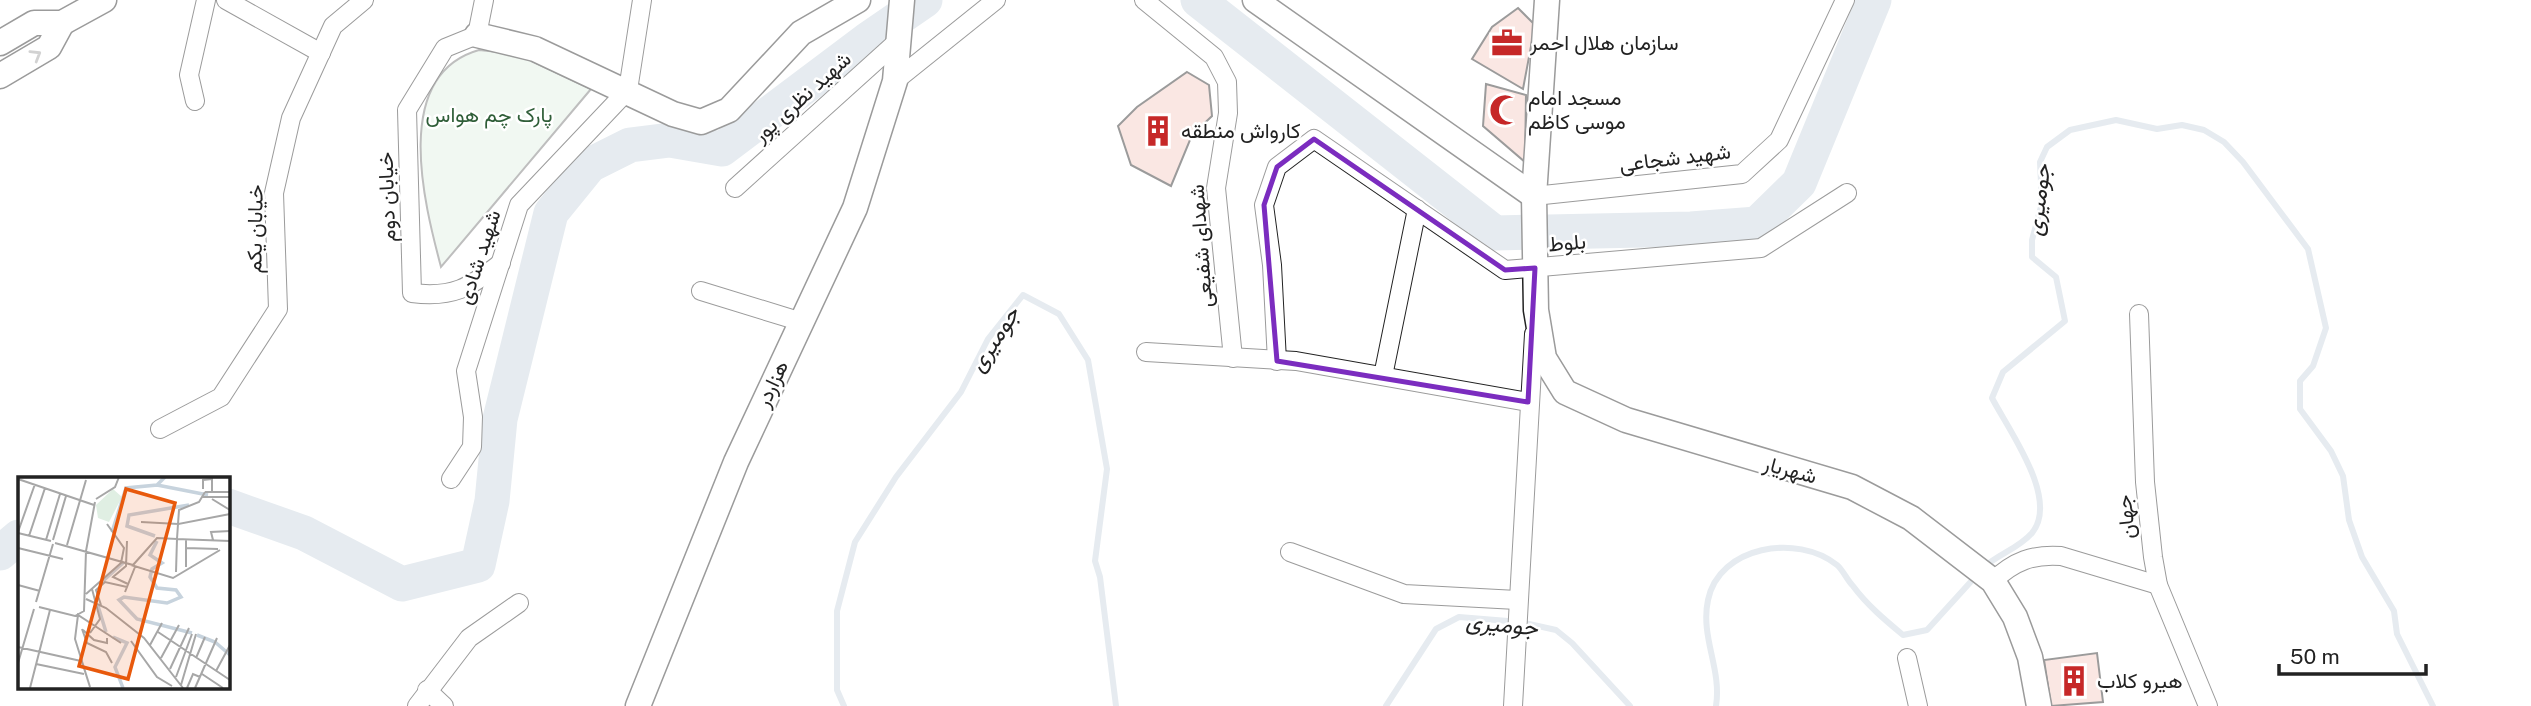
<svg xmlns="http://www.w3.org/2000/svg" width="2531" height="706" viewBox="0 0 2531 706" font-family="'Public Sans',Vazirmatn,sans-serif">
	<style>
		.green { fill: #e0efe3; stroke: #6f6f6f; stroke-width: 2 }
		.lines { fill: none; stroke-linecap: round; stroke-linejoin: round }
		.stream { stroke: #c7d3dd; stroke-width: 6 }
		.river { stroke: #c7d3dd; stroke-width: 35 }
		.building { fill: #f3c9c0; stroke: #222; stroke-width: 2 }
		.street-casing { stroke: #222; stroke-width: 20 }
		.secondary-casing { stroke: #222; stroke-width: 27 }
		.street { stroke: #fff; stroke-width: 18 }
		.secondary { stroke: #fff; stroke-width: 24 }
		.oneway { stroke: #9c9c9c }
		.marked { fill: none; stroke: #7b2cbf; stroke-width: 5; stroke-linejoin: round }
		.labels { text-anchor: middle; stroke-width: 5; stroke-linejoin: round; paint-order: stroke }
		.poi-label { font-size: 21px; fill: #222; stroke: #fff; text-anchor: start }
		.street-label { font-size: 21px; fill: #222; stroke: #fff }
		.park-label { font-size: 21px; fill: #2f5e38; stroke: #fff }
		.water-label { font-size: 23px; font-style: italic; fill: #222; stroke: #fff }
		.inset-river { fill: none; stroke: #c7d3dd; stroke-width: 3.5 }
		.inset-road { fill: none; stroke: #a7a7a7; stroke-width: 2 }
		.view { fill: #e8590c; fill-opacity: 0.15; stroke: #e8590c; stroke-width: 3.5 }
		.inset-edge { fill: none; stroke: #222; stroke-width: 3.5 }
	</style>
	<rect width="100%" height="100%" fill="#fff"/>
	<path class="green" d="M 479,50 L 517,54 L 591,89 L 441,267 C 424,203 391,75 479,50 Z"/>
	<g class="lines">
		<g class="stream">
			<path d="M 1983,568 C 1998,554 2018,549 2032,533 C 2060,499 2008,429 1992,398 L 2003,372 L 2065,321 L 2056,277 L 2032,257 L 2032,240 L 2042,203 L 2040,162 L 2047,147 L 2070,130 L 2116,120 L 2157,129 L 2182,125 L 2204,130 L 2224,142 L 2243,162 L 2308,249 L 2326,328 L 2313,366 L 2300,381 L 2300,409 L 2331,451 L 2343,476 L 2349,520 L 2362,557 L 2394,611 L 2397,634 L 2433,706"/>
			<polyline points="844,706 837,690 837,611 855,542 896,477 961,392 988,339 1023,295 1059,314 1088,360 1107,469 1095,561 1100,577 1116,706"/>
			<polyline points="1386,706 1436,629 1459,617 1520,622 1556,630 1572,643 1630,706"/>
			<path d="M 1716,706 C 1722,669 1700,637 1708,600 C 1719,546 1797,533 1837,565 C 1843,570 1847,580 1853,586 C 1867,605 1885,620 1903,635 L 1927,630 L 1976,576"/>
		</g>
		<g class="river">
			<polyline points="1198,0 1495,233 1691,229 1757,224 1799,183 1874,0"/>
			<polyline points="228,506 304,533 402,584 478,565 492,501 500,419 551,213 590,165 630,145 670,140 722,149 867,40 925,0"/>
			<polyline points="0,553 19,537"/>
		</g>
	</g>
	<g class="building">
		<polygon points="1518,8 1535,25 1523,89 1472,59 1492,27"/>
		<polygon points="1187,72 1209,85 1212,116 1192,135 1171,186 1131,165 1118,126 1137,107"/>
		<polygon points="1486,84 1526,95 1525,162 1483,126"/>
		<polygon points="2097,653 2103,702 2051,706 2044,660"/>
	</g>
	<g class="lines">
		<defs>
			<g id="street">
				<polyline points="226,0 321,53"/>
				<path d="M 484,0 L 477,35 L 445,48 L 407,110 L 412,293 C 453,298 469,288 501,263"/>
				<polyline points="1144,0 1214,57 1227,82 1228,113 1216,188 1233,358"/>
				<polyline points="895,81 996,0"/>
				<polyline points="195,101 189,75 206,0"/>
				<polyline points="735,188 899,40"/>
				<polyline points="1534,196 1742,174 1779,140 1845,0"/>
				<polyline points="701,291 802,322"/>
				<polyline points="2139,314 2145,482 2153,557 2158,585 2208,706"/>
				<polyline points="1146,352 1296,361 1528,402"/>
				<polyline points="1277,361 1272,265 1264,205 1277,167 1314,139 1505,270 1761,248 1847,193"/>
				<polyline points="1383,376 1417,209"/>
				<polyline points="160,429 221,397 278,309 274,193 291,118 333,26 364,0"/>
				<polyline points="451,479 472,447 473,417 466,371 519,205 628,90 642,0"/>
				<polyline points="1290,552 1404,594 1517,600"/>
				<path d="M 1993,581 C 2014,561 2033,554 2061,556 L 2158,585"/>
				<polyline points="1907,658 1918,706"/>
				<polyline points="427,690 444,706"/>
				<polyline points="417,706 469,638 519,603"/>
				<polyline points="1513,706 1534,334"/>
			</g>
			<g id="secondary">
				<polyline points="1255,0 1534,196"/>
				<polyline points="1547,0 1534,196 1536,310 1544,358 1565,392 1626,420 1852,487 1911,518 1993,581 2015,617 2030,657 2039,706"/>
				<polyline points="477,35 535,49 673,114 701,122 729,110 801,33 858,0"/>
				<polyline points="0,43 34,23 62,23 104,0"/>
				<polyline points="0,76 49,47 62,23"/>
				<polyline points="638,706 736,462 855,208 895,81 902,0"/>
			</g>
		</defs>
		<use href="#street" class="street-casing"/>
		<use href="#secondary" class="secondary-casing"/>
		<use href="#street" class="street"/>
		<use href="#secondary" class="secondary"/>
	</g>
	<defs><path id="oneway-chevron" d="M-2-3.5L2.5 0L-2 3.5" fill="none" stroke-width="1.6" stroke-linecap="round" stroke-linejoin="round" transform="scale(1.75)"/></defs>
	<use class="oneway" href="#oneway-chevron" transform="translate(36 55) rotate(-31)"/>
	<path d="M0 0H2531V706H0ZM 1314,139 L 1505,270 L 1535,268 L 1528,402 L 1277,361 L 1264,205 L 1277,167 Z" fill="#fff" fill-opacity=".55" fill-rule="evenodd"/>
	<path class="marked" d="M 1314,139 L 1505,270 L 1535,268 L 1528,402 L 1277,361 L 1264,205 L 1277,167 Z"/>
	<defs>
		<symbol id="office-bare" viewBox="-9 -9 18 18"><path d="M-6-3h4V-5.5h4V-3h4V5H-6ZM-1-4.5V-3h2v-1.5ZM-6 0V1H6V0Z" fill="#c62828" stroke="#fff" stroke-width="2.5" paint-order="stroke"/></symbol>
		<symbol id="mosque-bare" viewBox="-9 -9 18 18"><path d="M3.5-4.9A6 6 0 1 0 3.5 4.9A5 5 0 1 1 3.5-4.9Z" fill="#c62828" stroke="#fff" stroke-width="2.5" paint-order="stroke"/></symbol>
		<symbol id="building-bare" viewBox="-9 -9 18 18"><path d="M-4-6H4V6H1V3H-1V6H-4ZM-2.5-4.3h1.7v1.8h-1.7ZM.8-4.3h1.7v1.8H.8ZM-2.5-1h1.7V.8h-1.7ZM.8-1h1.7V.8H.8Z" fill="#c62828" stroke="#fff" stroke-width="2.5" paint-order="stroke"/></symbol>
	</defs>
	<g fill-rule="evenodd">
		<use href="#office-bare" x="1485" y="21" width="44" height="44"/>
		<use href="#mosque-bare" x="1483" y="88" width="44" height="44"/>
		<use href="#building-bare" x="1136" y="109" width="44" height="44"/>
		<use href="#building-bare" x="2052" y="659" width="44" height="44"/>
	</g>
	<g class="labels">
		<g class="poi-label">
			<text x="1530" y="50">سازمان هلال احمر</text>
			<text x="1528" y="105">مسجد امام<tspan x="1528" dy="24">موسی کاظم</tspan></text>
			<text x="1181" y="138">کارواش منطقه</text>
			<text x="2097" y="688">هیرو کلاب</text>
		</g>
		<g class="street-label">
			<text transform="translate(802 97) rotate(-42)" y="7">شهید نظری پور</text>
			<text transform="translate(1675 158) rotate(-7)" y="7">شهید شجاعی</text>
			<text transform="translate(387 197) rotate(-92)" y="7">خیابان دوم</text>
			<text transform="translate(255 229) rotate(-89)" y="7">خیابان یکم</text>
			<text transform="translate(1567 243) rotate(-5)" y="7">بلوط</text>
			<text transform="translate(1201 246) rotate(-94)" y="7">شهدای شفیعی</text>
			<text transform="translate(479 257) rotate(-72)" y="7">شهید شادی</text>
			<text transform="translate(772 384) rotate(-65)" y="7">هزاردر</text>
			<text transform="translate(1790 470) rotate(15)" y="7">شهریار</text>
			<text transform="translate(2126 517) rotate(-96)" y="7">جهان</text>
		</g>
		<g class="park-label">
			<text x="489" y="122">پارک چم هواس</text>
		</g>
		<g class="water-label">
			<text transform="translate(2038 200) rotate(-83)" y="8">جومیری</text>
			<text transform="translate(994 339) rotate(-57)" y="8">جومیری</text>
			<text transform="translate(1502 624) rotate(6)" y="8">جومیری</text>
		</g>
	</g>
	<g transform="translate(18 477)">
		<rect width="212" height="212" fill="#fff"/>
		<path d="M 95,12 L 104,20 L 91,45 L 80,41 L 78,28 Z" fill="#e0efe3"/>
		<path class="inset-river" d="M 139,8 L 190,18M 94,55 L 108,11 L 139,8 L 147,0M 137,59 L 109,49 L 111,38 L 171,28M 139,64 L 132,78 L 144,86 L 134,92 L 132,100 L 139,111 L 158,113 L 163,120 L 149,126 L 106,120 L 101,123 L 119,142 L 174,156M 85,104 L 106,85M 80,129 L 88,155M 179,158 L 197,165 L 212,178M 95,160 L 109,166 L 97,190 L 105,211"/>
		<path class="inset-road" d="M 0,2 L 76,28M 185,12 L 185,3 L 194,2 L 194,14M 187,15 L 212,15M 185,20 L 212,20M 78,22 L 97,10 L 101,0M 194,22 L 212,33M 123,45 L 160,47 L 161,33 L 181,25 L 187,15M 0,55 L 17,7M 0,56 L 33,64M 11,59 L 27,11M 28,63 L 42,17M 35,63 L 48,19M 195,63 L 193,55 L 212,54M 109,64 L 108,89 L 95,100 L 110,107M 37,66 L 115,88 L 139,61 L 159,62 L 160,47 L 212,37M 49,68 L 68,3M 0,71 L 45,82M 168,71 L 200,72M 113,88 L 155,101 L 202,73M 168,90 L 168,62M 158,95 L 159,62 L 212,64M 0,108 L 22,114M 107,115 L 117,90M 68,117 L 103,86 L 106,71 L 89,47M 68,122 L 88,131 L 126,161 L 165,211M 18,125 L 35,67M 83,128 L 78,113 L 87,105 L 109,110M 21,130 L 57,139 L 66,134 L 68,74 L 77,25M 64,152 L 69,166 L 88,175 L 94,186M 65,153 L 76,163 L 89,166 L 89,161M 140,155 L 212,203M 72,156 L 82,142 L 74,112M 113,164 L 139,200 L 154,209M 132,168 L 144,146M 0,170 L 63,184M 143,181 L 161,148M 178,181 L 187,160M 64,185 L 72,210 L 57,162 L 60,138 L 103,166M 0,186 L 16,132M 18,187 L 66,197M 152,192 L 171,151M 198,194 L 212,168M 184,197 L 205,211M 158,200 L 174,157M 163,208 L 178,157M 12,211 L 32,133M 169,211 L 175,197 L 182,200M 177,211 L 199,161"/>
		<path class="view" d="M 108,12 L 157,26 L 110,202 L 61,189 Z"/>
		<rect width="212" height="212" class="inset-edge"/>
	</g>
	<path d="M2279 664v10h147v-10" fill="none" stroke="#222222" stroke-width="3.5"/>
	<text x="2290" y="664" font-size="21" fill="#222222" stroke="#ffffff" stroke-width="5" paint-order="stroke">50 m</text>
</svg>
